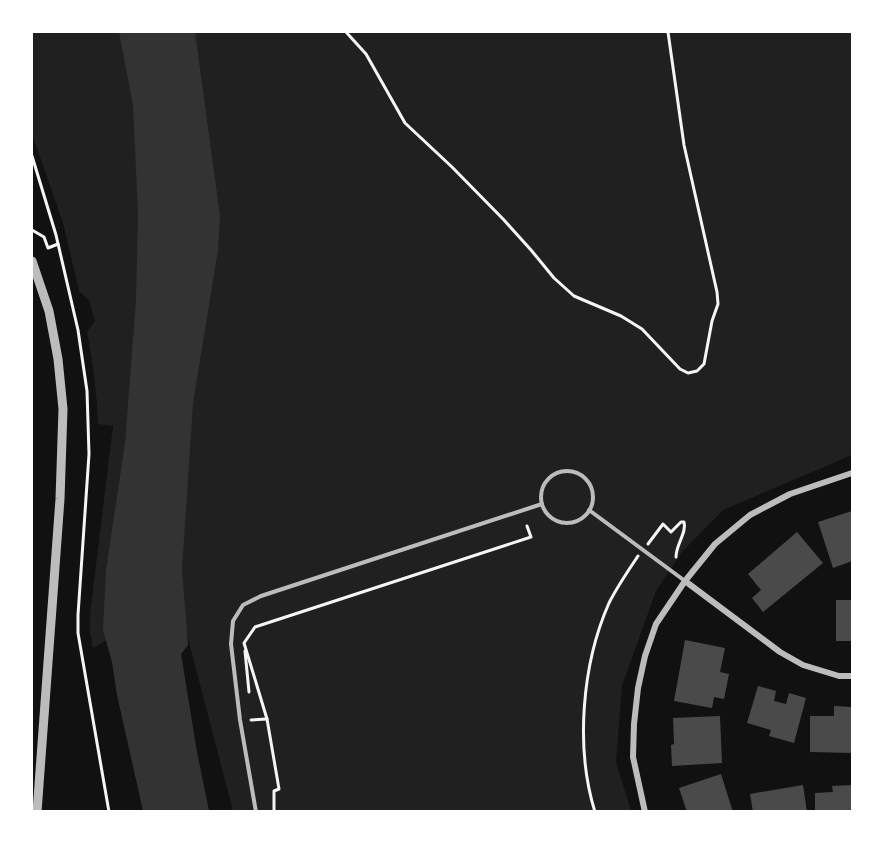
<svg xmlns="http://www.w3.org/2000/svg" width="884" height="843" viewBox="0 0 884 843" font-family="'Space Grotesk',sans-serif">
	<style>
		.green { fill: #202020 }
		.water { fill: #333 }
		.building { fill: #4a4a4a }
		.lines { fill: none; stroke-linecap: round; stroke-linejoin: round }
		.path { stroke: #f5f5f5; stroke-width: 3 }
		.service { stroke: #bcbcbc; stroke-width: 4 }
		.minor { stroke: #bcbcbc; stroke-width: 6 }
		.tertiary { stroke: #bcbcbc; stroke-width: 9 }
	</style>
	<rect width="100%" height="100%" fill="#111"/>
	<path class="green" d="M 32,32 L 852,32 L 852,455 L 723,510 L 682,552 L 656,591 L 622,686 L 616,762 L 631,811 L 233,811 L 178,600 L 93,648 L 90,632 L 90,615 L 113,426 L 98,424 C 97,393 93,363 87,332 L 95,321 L 89,300 L 79,291 L 63,223 L 32,134 Z"/>
	<polygon class="water" points="119,32 195,32 220,216 218,250 193,403 182,569 188,645 181,654 197,752 209,811 143,811 117,695 112,662 103,630 106,570 125,443 136,300 138,213 133,105"/>
	<g class="building">
		<polygon points="852,511 852,561 833,568 818,522"/>
		<polygon points="797,532 823,563 763,612 752,598 761,590 748,574"/>
		<rect x="836" y="600" width="16" height="41"/>
		<polygon points="685,640 725,648 720,672 729,674 724,699 714,697 712,708 674,701"/>
		<polygon points="758,686 776,691 774,701 786,704 789,693 806,698 794,743 769,736 771,730 747,723"/>
		<polygon points="834,706 852,707 852,753 810,752 810,716 834,716"/>
		<polygon points="720,716 722,763 672,766 671,745 674,744 673,718"/>
		<polygon points="721,774 733,812 687,812 679,788"/>
		<polygon points="803,785 807,812 753,812 750,794"/>
		<polygon points="852,785 852,812 815,812 815,793 833,792 832,786"/>
	</g>
	<g class="lines">
		<g class="path">
			<polyline points="346,32 366,54 405,123 452,167 504,220 531,250 554,278 574,296 621,316 642,329 680,369 688,373 697,371 704,364 712,321 718,304 717,292 684,145 668,32"/>
			<polyline points="32,156 56,235 78,330 87,391 89,454 78,615 78,633 109,812"/>
			<polyline points="32,230 44,237 48,248 58,244"/>
			<path d="M 648,544 L 663,524 L 671,532 L 681,522 L 684,522 C 687,533 676,544 676,557"/>
			<polyline points="245,651 249,692"/>
			<polyline points="251,720 267,719"/>
			<polyline points="274,812 274,791 279,789 267,719 244,643 255,627 531,537 527,526"/>
			<path d="M 595,812 C 575,748 582,664 609,603 C 617,587 628,571 638,556"/>
		</g>
		<g class="service">
			<circle cx="567" cy="497" r="26"/>
			<polyline points="589,510 685,581"/>
			<polyline points="256,812 240,720 231,644 233,621 243,605 261,596 542,504"/>
		</g>
		<g class="minor">
			<polyline points="685,581 780,652 803,665 839,676 852,676"/>
			<polyline points="645,812 633,757 634,724 638,688 645,656 656,624 685,581 715,544 750,515 790,494 852,473"/>
		</g>
		<polyline class="tertiary" points="32,261 49,311 58,359 63,409 60,499 37,812"/>
	</g>
	<rect width="884" height="843" fill="none" stroke="#ffffff" stroke-width="66"/>
</svg>
